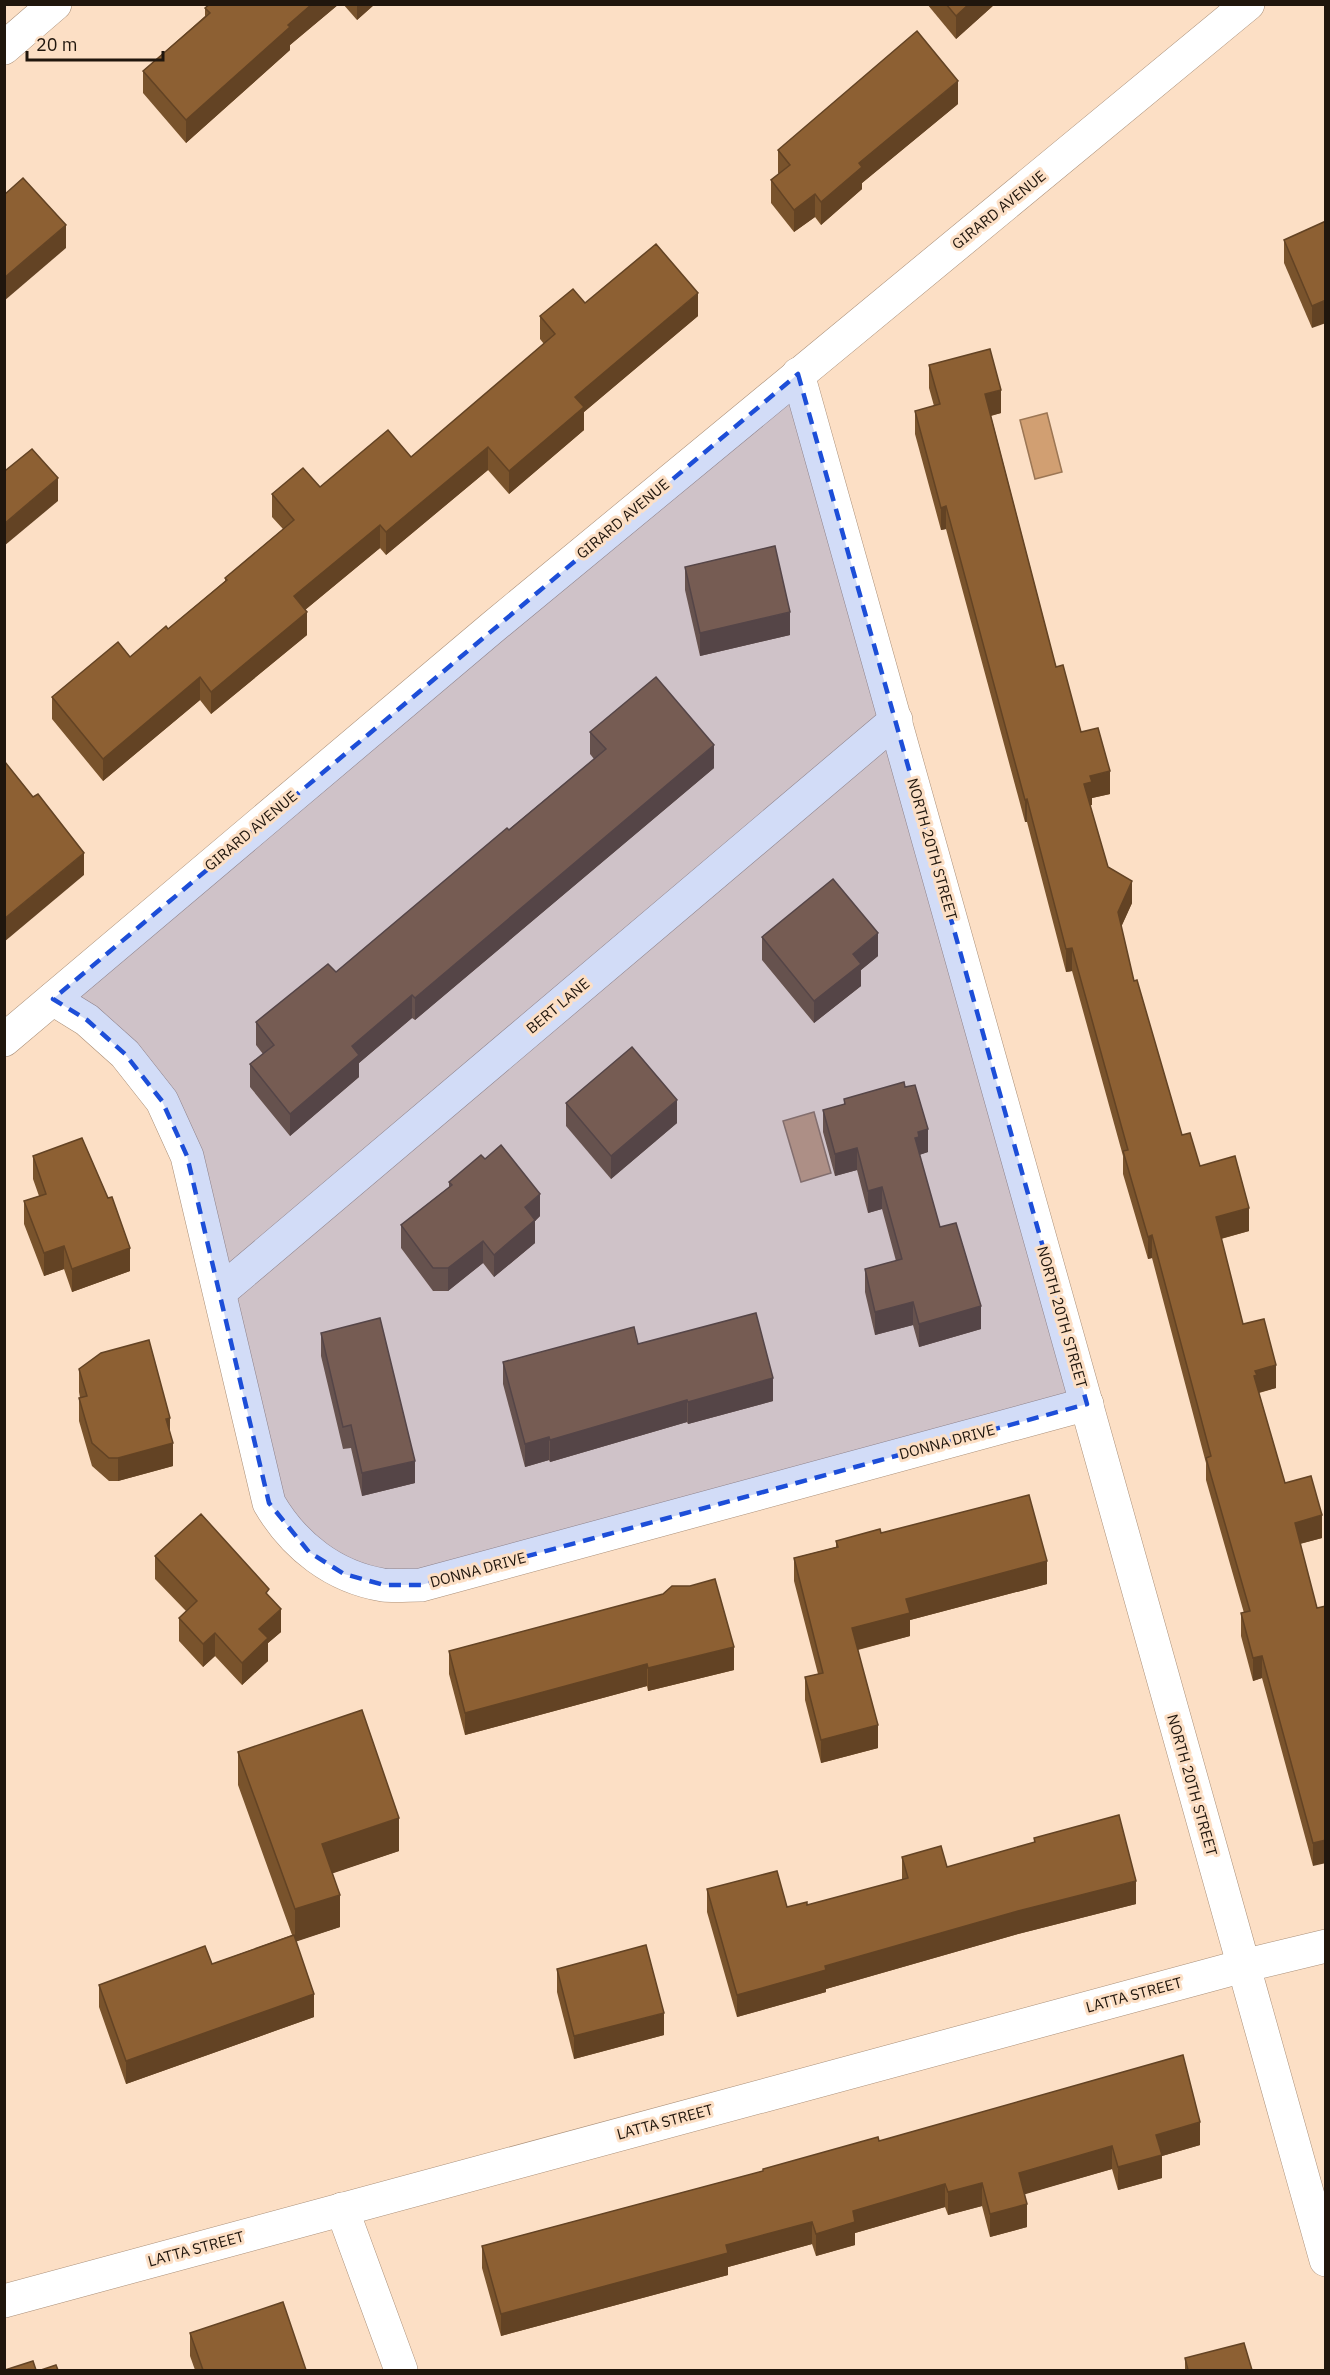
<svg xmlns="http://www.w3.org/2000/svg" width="1330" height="2375" viewBox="0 0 1330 2375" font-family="'IBM Plex Sans',sans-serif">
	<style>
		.water { fill: #d19f72; stroke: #9c7654; stroke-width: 1.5 }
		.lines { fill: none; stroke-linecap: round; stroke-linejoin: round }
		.minor-casing { stroke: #aa8f78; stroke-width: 34 }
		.tertiary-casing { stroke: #aa8f78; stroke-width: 34 }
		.minor { stroke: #fff; stroke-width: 33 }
		.tertiary { stroke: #fff; stroke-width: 33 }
		.wall { fill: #79532c }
		.shaded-wall { fill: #634324 }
		.building { fill: #8d6033; stroke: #634324; stroke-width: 1.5 }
		.marked { fill: #1d4ed8; fill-opacity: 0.2; stroke: #1d4ed8; stroke-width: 4.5; stroke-dasharray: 12 8; stroke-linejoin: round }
		.labels { text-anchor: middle; stroke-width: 6; stroke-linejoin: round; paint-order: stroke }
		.street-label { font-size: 15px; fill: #20160d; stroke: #fcdfc5 }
	</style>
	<rect width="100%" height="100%" fill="#fcdfc5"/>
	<g class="water">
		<polygon points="1047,413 1062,472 1035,479 1020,420"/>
		<polygon points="814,1112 831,1173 801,1182 783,1121"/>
	</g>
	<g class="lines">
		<defs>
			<g id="minor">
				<polyline points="4,48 55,4"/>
				<polyline points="798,374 1326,2260"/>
				<path d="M 53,999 L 87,1020 L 125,1054 L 162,1101 L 187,1156 L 269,1503 C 294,1546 334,1577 383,1585 C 395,1586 409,1585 421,1585 L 1087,1404"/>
				<polyline points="220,1292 896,720"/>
				<polyline points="342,2209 401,2370"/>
				<polyline points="4,2301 1243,1966 1326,1946"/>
			</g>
			<polyline id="tertiary" points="4,1040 493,627 1248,4"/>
		</defs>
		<use href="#minor" class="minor-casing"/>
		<use href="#tertiary" class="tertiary-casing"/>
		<use href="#minor" class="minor"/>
		<use href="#tertiary" class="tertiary"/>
	</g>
	<g class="wall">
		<polygon points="210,4 339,4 290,45 290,50 186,143 143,93 143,71 205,16 205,8"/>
		<polygon points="343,4 375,4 357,20"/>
		<polygon points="927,4 995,4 956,39"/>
		<polygon points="958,104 862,183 862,189 821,225 815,217 794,232 771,203 771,180 779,174 778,173 778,150"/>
		<polygon points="1326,221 1312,328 1284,263 1284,240"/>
		<polygon points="585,303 698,316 584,412 584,430 509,494 488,470 386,555 380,548 305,610 307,635 211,714 200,700 103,781 52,719 52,697 130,657 168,629 225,581 225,578 283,529 272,517 272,494 320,487 411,457 544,344 540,339 540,316"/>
		<polygon points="929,365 1001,413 991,416 1056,667 1081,732 1110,794 1092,798 1092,805 1090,805 1108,867 1132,903 1121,927 1134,981 1182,1135 1200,1166 1249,1231 1221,1239 1243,1324 1276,1388 1259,1393 1285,1483 1322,1538 1300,1544 1317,1608 1313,1866 1262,1678 1253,1681 1241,1636 1241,1613 1244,1613 1206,1480 1206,1463 1152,1258 1148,1259 1123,1174 1123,1156 1072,971 1066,972 1027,822 1025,822 946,529 941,530 915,434 915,411 934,406 929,388"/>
		<polygon points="685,567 790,635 700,656 685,590"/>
		<polygon points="590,732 714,768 415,1020 412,1018 359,1063 359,1077 290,1136 250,1087 250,1064 263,1054 256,1045 256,1022 336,972 594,759 590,754"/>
		<polygon points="762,937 878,956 861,970 861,986 814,1023 762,960"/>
		<polygon points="844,1099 928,1152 919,1155 940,1227 981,1329 919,1347 913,1325 875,1335 865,1292 865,1269 896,1261 882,1209 868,1213 857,1170 835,1176 823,1132 823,1110 844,1105"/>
		<polygon points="566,1103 677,1123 611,1179 566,1126"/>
		<polygon points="33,1156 130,1271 72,1292 64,1269 44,1276 24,1224 24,1201 39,1196 33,1179"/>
		<polygon points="449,1182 540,1216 535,1221 535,1243 494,1277 483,1263 448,1291 433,1291 401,1248 401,1225 449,1187"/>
		<polygon points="321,1333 415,1483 362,1496 351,1448 343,1449 321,1356"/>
		<polygon points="638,1344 773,1401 688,1424 687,1422 550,1462 549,1460 525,1467 503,1384 503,1362"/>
		<polygon points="79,1369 170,1432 173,1466 118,1481 109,1481 92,1466 79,1421 79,1398 80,1398 79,1392"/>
		<polygon points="881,1533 1047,1584 910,1620 910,1636 858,1650 878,1748 821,1763 805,1700 805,1677 818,1674 794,1581 794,1558 836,1547 836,1541"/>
		<polygon points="155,1556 269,1597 281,1632 268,1643 268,1661 242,1685 215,1656 203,1667 179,1641 179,1618 186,1611 155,1579"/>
		<polygon points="449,1651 734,1670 648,1691 647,1686 465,1735 449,1674"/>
		<polygon points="238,1752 399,1851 332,1873 340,1927 296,1941 314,2017 126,2084 99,2007 99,1985 212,1964 292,1935 238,1785"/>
		<polygon points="1034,1838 1136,1904 1018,1934 826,1989 826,1992 737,2017 707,1912 707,1889 787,1907 807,1905 902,1880 902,1857 947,1867 1034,1843"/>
		<polygon points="557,1969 664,2035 574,2059 557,1992"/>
		<polygon points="879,2141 1200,2145 1162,2156 1162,2178 1118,2190 1112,2169 1024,2194 1027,2227 990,2237 982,2206 948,2215 945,2207 855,2233 855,2245 816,2256 812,2244 728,2267 728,2275 501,2336 482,2268 482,2246 763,2171 763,2169"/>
		<polygon points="190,2333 306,2370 195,2370 190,2356"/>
		<polygon points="1185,2358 1252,2370 1185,2370"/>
	</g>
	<g class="shaded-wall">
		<polygon points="312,4 339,4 290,45 290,50 186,143 186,120 288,25"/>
		<polygon points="357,4 375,4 357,20"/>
		<polygon points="969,4 995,4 956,39 956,16"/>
		<polygon points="958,81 958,104 862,183 862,189 821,225 821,202 859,163"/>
		<polygon points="815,194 815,217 794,232 794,210"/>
		<polygon points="66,225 66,248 4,301 4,278"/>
		<polygon points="698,293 698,316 584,412 584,430 509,494 509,471 575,397"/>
		<polygon points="1326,300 1326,323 1312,328 1312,306"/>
		<polygon points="1001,390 1001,413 985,417 985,394"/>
		<polygon points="488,447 488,470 386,555 386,532"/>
		<polygon points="58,478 58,501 4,546 4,524"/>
		<polygon points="946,506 946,529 941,530 941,508"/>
		<polygon points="380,525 380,548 294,619 294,596"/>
		<polygon points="307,612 307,635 211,714 211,692"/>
		<polygon points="790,612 790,635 700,656 700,633"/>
		<polygon points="200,677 200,700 103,781 103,759"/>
		<polygon points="714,745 714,768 415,1020 415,998"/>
		<polygon points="1110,771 1110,794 1092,798 1092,805 1084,807 1084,784 1090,776"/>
		<polygon points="1027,799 1027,822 1025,822 1025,800"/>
		<polygon points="84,853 84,875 4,942 4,919"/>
		<polygon points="1132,881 1132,903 1118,934 1118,912"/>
		<polygon points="878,933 878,956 861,970 861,986 814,1023 814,1001 853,954"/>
		<polygon points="1072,948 1072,971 1066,972 1066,949"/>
		<polygon points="412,995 412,1018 359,1063 359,1077 290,1136 290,1114 352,1046"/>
		<polygon points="677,1100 677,1123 611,1179 611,1156"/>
		<polygon points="928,1129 928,1152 919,1155 915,1138 918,1132"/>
		<polygon points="857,1148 857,1170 835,1176 835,1154"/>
		<polygon points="882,1187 882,1209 868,1213 868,1191"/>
		<polygon points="540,1194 540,1216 535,1221 535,1243 494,1277 494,1255 525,1207"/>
		<polygon points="1249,1208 1249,1231 1216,1240 1216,1217"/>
		<polygon points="1152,1235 1152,1258 1148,1259 1148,1237"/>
		<polygon points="483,1241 483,1263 448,1291 448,1268"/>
		<polygon points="64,1246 64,1269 44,1276 44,1253"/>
		<polygon points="130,1248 130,1271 72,1292 72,1269"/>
		<polygon points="913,1302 913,1325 875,1335 875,1312"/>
		<polygon points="981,1306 981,1329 919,1347 919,1324"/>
		<polygon points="1276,1365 1276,1388 1257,1393 1254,1376 1255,1371"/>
		<polygon points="773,1378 773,1401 688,1424 688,1402"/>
		<polygon points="687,1400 687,1422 550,1462 550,1440"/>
		<polygon points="170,1418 170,1440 166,1419"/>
		<polygon points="549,1437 549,1460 525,1467 525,1444"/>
		<polygon points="173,1443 173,1466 118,1481 118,1458"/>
		<polygon points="415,1461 415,1483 362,1496 362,1473"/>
		<polygon points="1322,1515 1322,1538 1295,1545 1295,1523"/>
		<polygon points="1047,1561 1047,1584 910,1620 910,1636 852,1651 852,1628 906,1599"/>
		<polygon points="281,1609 281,1632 268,1643 268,1661 242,1685 242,1663 259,1629"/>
		<polygon points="215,1633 215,1656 203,1667 203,1644"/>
		<polygon points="734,1647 734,1670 648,1691 648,1668"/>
		<polygon points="1262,1656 1262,1678 1253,1681 1253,1658"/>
		<polygon points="647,1664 647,1686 465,1735 465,1713"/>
		<polygon points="878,1725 878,1748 821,1763 821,1740"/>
		<polygon points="399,1818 399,1851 322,1877 322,1844"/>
		<polygon points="1326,1840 1326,1863 1313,1866 1313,1843"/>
		<polygon points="1136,1881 1136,1904 1018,1934 826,1989 826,1992 737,2017 737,1995 825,1966 1018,1911"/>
		<polygon points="340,1895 340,1927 295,1942 295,1909"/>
		<polygon points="314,1994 314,2017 126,2084 126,2061"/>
		<polygon points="664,2013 664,2035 574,2059 574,2036"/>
		<polygon points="1200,2122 1200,2145 1162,2156 1162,2178 1118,2190 1118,2167 1156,2135"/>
		<polygon points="1112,2146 1112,2169 1019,2196 1019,2173"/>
		<polygon points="982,2183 982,2206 948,2215 948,2192"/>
		<polygon points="945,2184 945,2207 855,2233 855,2245 816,2256 816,2234 853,2211"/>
		<polygon points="1027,2204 1027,2227 990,2237 990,2214"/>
		<polygon points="812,2222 812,2244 728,2267 728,2275 501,2336 501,2314 726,2245"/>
	</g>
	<g class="building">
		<polygon points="210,4 312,4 288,25 290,27 186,120 143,71 210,13 205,8"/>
		<polygon points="946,4 969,4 956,16"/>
		<polygon points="917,31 958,81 859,163 862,167 821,202 815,194 794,210 771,180 790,165 778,150"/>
		<polygon points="23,178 66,225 4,278 4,195"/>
		<polygon points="1326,221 1326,300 1312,306 1284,240"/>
		<polygon points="656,244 698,293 575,397 584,407 509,471 488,447 386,532 380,525 294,596 307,612 211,692 200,677 103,759 52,697 118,642 130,657 166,626 168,629 227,580 225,578 294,520 272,494 303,468 320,487 388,430 411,457 555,334 540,316 573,289 585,303"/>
		<polygon points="990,349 1001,390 985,394 1056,667 1063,665 1081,732 1098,728 1110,771 1090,776 1092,782 1084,784 1108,867 1132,881 1118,912 1134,981 1137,980 1182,1135 1190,1133 1200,1166 1235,1156 1249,1208 1216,1217 1243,1324 1264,1319 1276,1365 1255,1371 1257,1375 1254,1376 1285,1483 1311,1476 1322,1515 1295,1523 1317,1608 1326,1606 1326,1840 1313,1843 1262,1656 1253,1658 1241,1613 1250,1611 1206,1458 1211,1456 1152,1235 1148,1237 1123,1151 1128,1150 1072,948 1066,949 1027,799 1025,800 946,506 941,508 915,411 940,404 929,365"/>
		<polygon points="32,449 58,478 4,524 4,468 6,470"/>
		<polygon points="775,546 790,612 700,633 685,567"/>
		<polygon points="656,677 714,745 415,998 412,995 352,1046 359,1055 290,1114 250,1064 274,1045 256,1022 328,964 336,972 507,828 509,830 606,749 590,732"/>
		<polygon points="5,762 33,797 38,794 84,853 4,919 4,763"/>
		<polygon points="833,879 878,933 853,954 861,964 814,1001 762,937"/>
		<polygon points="632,1047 677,1100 611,1156 566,1103"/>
		<polygon points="904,1082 905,1087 915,1085 928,1129 918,1132 919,1137 915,1138 940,1227 956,1223 981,1306 919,1324 913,1302 875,1312 865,1269 902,1259 882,1187 868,1191 857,1148 835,1154 823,1110 845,1104 844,1099"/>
		<polygon points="82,1138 108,1198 112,1197 130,1248 72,1269 64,1246 44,1253 24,1201 46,1194 33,1156"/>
		<polygon points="501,1145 540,1194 525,1207 535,1220 494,1255 483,1241 448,1268 433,1268 401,1225 452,1185 449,1182 481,1155 485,1159"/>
		<polygon points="756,1313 773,1378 688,1402 687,1400 550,1440 549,1437 525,1444 503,1362 634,1327 638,1344"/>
		<polygon points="380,1318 415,1461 362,1473 351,1425 343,1427 321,1333"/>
		<polygon points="149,1340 170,1418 166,1419 173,1443 118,1458 109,1458 92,1443 79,1398 87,1396 79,1369 101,1353"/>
		<polygon points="1029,1495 1047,1561 906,1599 910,1613 852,1628 878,1725 821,1740 805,1677 823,1673 794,1558 838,1547 836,1541 880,1529 881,1533"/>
		<polygon points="201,1514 269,1589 266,1593 281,1609 259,1629 268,1638 242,1663 215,1633 203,1644 179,1618 197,1601 155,1556"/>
		<polygon points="715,1579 734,1647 648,1668 647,1664 465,1713 449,1651 663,1594 672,1586 690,1586"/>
		<polygon points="362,1710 399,1818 322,1844 340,1895 295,1909 238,1752"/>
		<polygon points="1119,1815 1136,1881 1018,1911 825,1966 826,1970 737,1995 707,1889 777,1871 787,1907 807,1902 807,1905 908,1878 902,1857 941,1846 947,1867 1035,1842 1034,1838"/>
		<polygon points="294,1935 314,1994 126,2061 99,1985 205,1946 212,1964"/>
		<polygon points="646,1945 664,2013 574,2036 557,1969"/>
		<polygon points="1183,2055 1200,2122 1156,2135 1162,2155 1118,2167 1112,2146 1019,2173 1027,2204 990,2214 982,2183 948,2192 945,2184 853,2211 855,2222 816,2234 812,2222 726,2245 728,2253 501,2314 482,2246 763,2171 763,2169 878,2137 879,2141"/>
		<polygon points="283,2302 306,2370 203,2370 190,2333"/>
		<polygon points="1244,2343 1252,2370 1188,2370 1185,2358"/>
		<polygon points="33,2361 36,2370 5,2370"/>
		<polygon points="56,2365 58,2370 41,2370"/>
	</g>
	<path class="marked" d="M 798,374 L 1087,1404 L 421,1585 L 384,1585 L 344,1574 L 309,1552 L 269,1503 L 187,1156 L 162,1101 L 125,1054 L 87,1020 L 53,999 Z"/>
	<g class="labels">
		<g class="street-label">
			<text transform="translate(999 210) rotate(-39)" y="5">GIRARD AVENUE</text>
			<text transform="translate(623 519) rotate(-40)" y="5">GIRARD AVENUE</text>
			<text transform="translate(251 831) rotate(-40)" y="5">GIRARD AVENUE</text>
			<text transform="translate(932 849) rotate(74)" y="5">NORTH 20TH STREET</text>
			<text transform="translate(558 1006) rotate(-40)" y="5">BERT LANE</text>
			<text transform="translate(1062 1317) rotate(74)" y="5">NORTH 20TH STREET</text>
			<text transform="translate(947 1442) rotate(-15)" y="5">DONNA DRIVE</text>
			<text transform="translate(478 1570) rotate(-15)" y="5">DONNA DRIVE</text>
			<text transform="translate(1192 1785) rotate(74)" y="5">NORTH 20TH STREET</text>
			<text transform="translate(1134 1995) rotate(-15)" y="5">LATTA STREET</text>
			<text transform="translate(665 2122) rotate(-15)" y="5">LATTA STREET</text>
			<text transform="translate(196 2249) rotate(-15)" y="5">LATTA STREET</text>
		</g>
	</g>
	<rect width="1330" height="2375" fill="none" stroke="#20160d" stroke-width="12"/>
	<path d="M27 51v9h136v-9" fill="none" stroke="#20160d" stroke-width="3"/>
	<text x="36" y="51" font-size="18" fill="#20160d" stroke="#fcdfc5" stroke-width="4.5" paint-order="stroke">20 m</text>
</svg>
